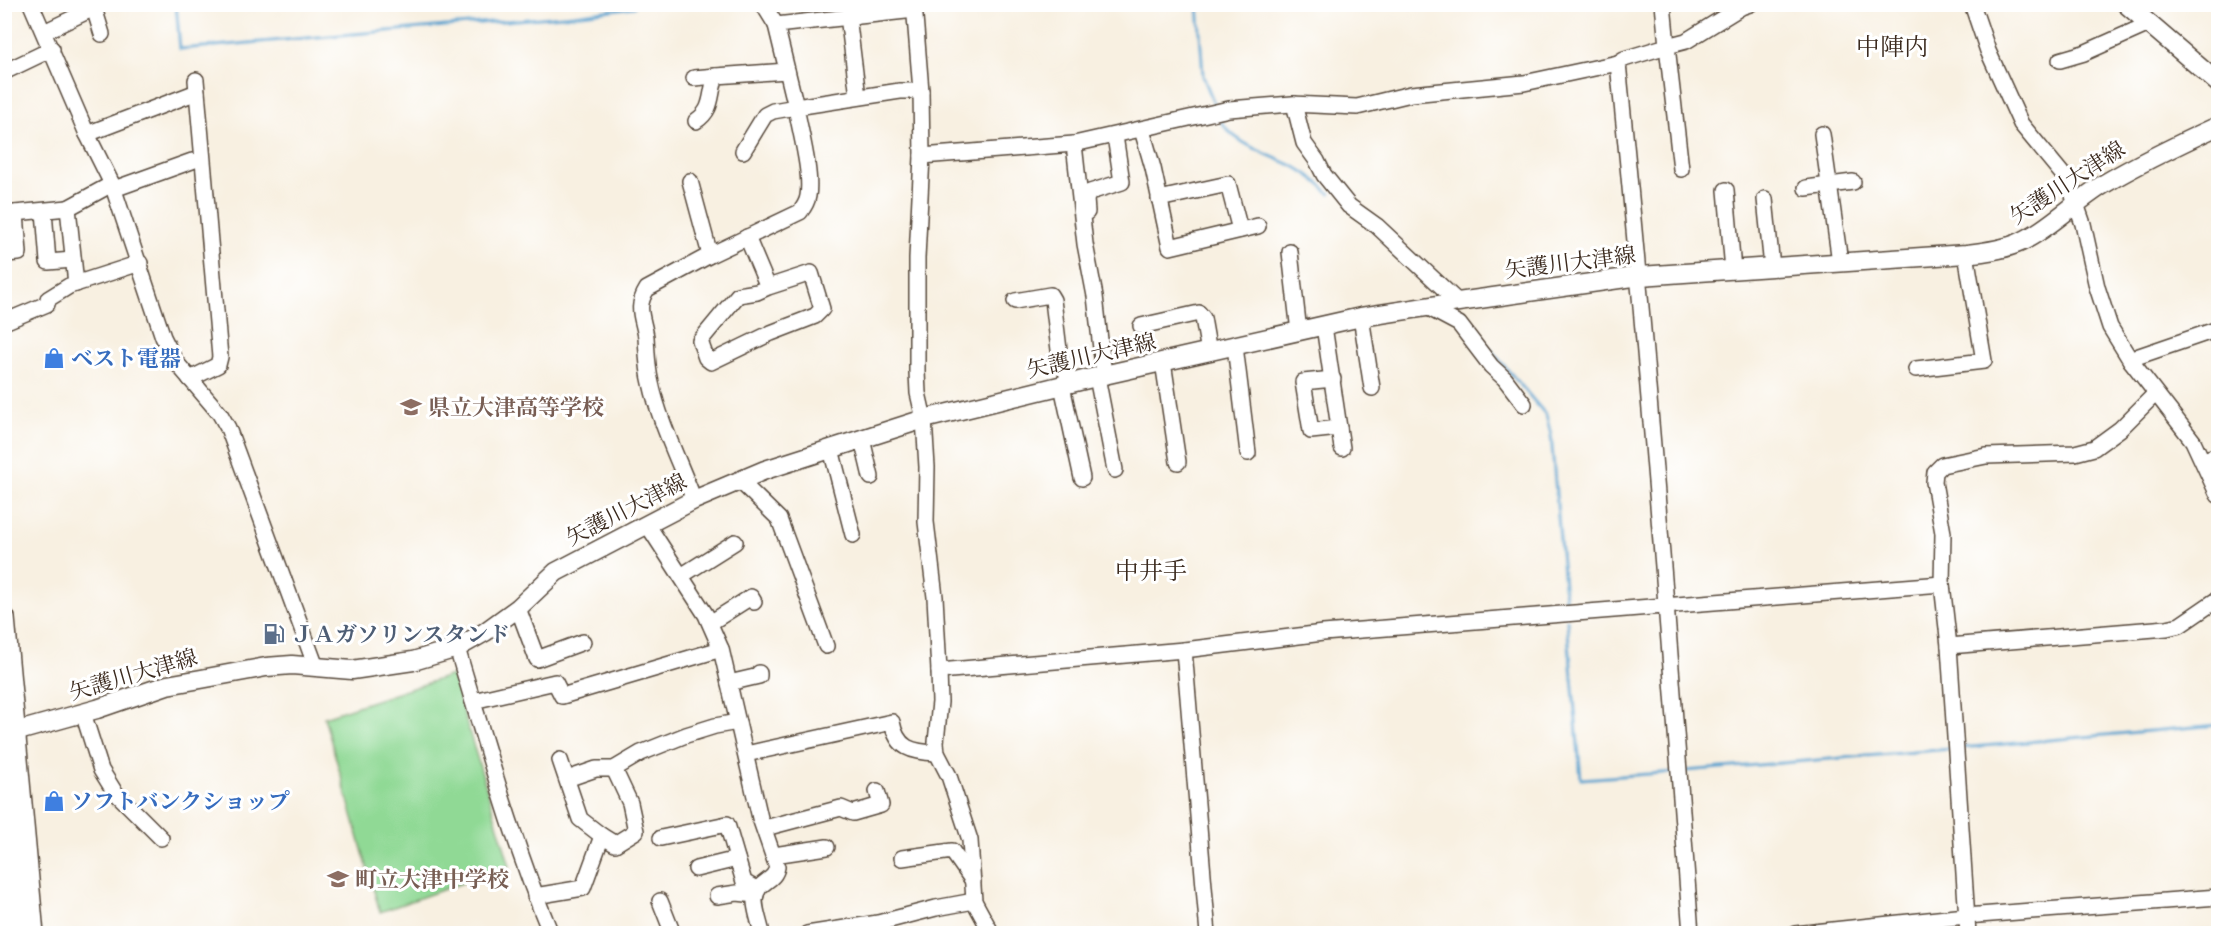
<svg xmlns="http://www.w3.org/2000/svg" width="2223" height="938" viewBox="0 0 2223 938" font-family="'IM FELL English','Noto Serif JP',serif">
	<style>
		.green { fill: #90d995; stroke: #66825a; stroke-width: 1.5 }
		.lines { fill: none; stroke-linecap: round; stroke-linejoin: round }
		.stream { stroke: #58a2cf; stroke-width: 3 }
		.minor-casing { stroke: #57483b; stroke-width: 18 }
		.major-casing { stroke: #57483b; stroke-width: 21 }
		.highway-casing { stroke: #57483b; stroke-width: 24 }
		.minor { stroke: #fff; stroke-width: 15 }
		.major { stroke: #fff; stroke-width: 18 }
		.highway { stroke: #fff; stroke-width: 21 }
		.labels { text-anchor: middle; stroke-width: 6; stroke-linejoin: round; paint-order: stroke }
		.street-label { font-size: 22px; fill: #3b2a1e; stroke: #fff }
		.shop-label { font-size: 22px; font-weight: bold; fill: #366cbe; stroke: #fff; text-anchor: start }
		.education-label { font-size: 22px; font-weight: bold; fill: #785e54; stroke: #fff; text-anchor: start }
		.service-label { font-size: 22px; font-weight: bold; fill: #4e5e75; stroke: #fff; text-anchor: start }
		.neighbourhood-label { font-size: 24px; fill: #3b2a1e; stroke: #fff }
	</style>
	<rect width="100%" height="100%" fill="#fff"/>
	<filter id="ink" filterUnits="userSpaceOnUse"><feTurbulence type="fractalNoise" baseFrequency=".0167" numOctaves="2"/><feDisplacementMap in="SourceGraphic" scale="12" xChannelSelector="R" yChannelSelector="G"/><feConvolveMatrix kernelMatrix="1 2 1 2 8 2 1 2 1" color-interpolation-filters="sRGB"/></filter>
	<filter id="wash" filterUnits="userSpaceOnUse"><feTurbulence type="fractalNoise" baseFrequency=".008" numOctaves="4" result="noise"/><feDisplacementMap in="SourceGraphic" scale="24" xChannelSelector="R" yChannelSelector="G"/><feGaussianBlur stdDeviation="1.35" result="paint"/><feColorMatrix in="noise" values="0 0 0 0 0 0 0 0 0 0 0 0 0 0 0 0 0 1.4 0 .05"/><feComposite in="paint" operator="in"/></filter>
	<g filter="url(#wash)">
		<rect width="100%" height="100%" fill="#f8f0e1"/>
		<polygon class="green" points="452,675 510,866 380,912 324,717"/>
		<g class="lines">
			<g class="stream">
				<polyline points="176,4 180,49 574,15 634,7 635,4"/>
				<polyline points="1198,4 1203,76 1216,108"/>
				<path d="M 1219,117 C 1229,143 1273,156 1297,168 C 1309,175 1320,183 1330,194"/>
				<polyline points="1468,323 1546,415 1551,435 1566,610"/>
				<polyline points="1567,620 1581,779 1675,772"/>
				<polyline points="1960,748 2218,725"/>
				<polyline points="1685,771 1950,749"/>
			</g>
		</g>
	</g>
	<g filter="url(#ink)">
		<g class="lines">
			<defs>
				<g id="minor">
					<polyline points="31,4 87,134 112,184 163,337 175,361 220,414 228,428 316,667"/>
					<polyline points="763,4 776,25"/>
					<polyline points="914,4 921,91 922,156 917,258 917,372 918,393 924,419 927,467 926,522 935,597 939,671 940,702 936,742 937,753 949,776 970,840 974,901 992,934"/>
					<path d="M 1663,4 L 1667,46 L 1624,59 L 1618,63 C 1647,353 1670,643 1691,934"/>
					<polyline points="1972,4 1988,51 2021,124 2068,181 2083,224 2097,287 2110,327 2131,361 2193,441 2218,495"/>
					<polyline points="94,8 102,34"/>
					<polyline points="848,16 858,97"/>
					<polyline points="44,32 94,8 92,4"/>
					<polyline points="2060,60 2084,53 2149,24"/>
					<polyline points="4,72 52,49"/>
					<polyline points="694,78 716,76"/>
					<polyline points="1294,104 1304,143 1317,161 1324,175 1349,206 1377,226 1458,302"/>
					<path d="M 696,121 C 714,109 709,95 716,76 L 787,71"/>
					<polyline points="1142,130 1153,168 1170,247 1258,226"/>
					<polyline points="87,134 197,92"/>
					<polyline points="1822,134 1840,262"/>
					<polyline points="1074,144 1085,244 1095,296 1104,375"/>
					<polyline points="743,151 765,115 773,111 796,107 776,25 915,10"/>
					<polyline points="922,156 1074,144 1229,109 1292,104 1357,107 1411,94 1524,83 1618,63"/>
					<polyline points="1681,169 1667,46 1686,41 1741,7 1750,4"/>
					<polyline points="690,181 710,255"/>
					<polyline points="1806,188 1853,182"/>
					<polyline points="114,189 192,161"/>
					<polyline points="1726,190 1733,270"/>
					<polyline points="1159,199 1228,184 1240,230"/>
					<polyline points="1765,199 1772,267"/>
					<polyline points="44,211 48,262 73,260"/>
					<polyline points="1087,212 1086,199 1090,192 1122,182 1115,136"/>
					<polyline points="4,214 68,208"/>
					<polyline points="747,237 768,287 811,273 822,309 815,316 771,333 711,362 706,358 700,341 738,295 757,292 768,287"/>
					<polyline points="1290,252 1299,332"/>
					<polyline points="4,254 19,253 16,213"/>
					<polyline points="76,284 68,208 112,184"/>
					<polyline points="1015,301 1050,295 1053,300 1059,350 1070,384"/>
					<polyline points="1427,307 1459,324 1491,366 1505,379 1524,404"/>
					<polyline points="1361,317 1372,388"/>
					<polyline points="4,322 47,304 48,299 69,286 140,263"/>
					<polyline points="1141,326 1199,313 1203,318 1209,352"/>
					<polyline points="1324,326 1342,448"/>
					<polyline points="1235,346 1248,453"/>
					<polyline points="2131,361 2139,356 2218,329"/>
					<polyline points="1163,362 1178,462"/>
					<polyline points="1916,369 1984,361 1966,254"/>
					<polyline points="1097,377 1115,470"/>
					<polyline points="190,379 218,365 220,357 196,80"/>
					<polyline points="1333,379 1303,382 1311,431 1339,428"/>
					<polyline points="1062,386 1082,478"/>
					<polyline points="862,439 871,477"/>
					<polyline points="831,449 853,535"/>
					<polyline points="2203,460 2218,455"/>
					<polyline points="740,481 779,519 826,646"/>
					<path d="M 694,500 C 680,463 659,421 651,383 C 647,368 647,352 646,337 C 643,317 635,308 647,289 L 710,255 L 800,212 C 804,207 807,203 808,196 C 812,173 800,131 796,107 L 900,91 L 921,91"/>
					<path d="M 647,524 L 706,615 L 721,649 L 760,818 L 777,867 C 775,879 765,880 758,889 C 750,900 760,921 762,934"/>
					<polyline points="681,576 735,542"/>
					<polyline points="518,608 537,659 583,642"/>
					<polyline points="710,623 751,597 754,602"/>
					<polyline points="1949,646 2167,628 2180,625 2218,599"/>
					<path d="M 457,648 C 486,744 512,841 551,934"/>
					<polyline points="1184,650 1208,934"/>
					<polyline points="939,671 1184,650 1323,633 1942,584"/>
					<polyline points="729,683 759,676 759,673"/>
					<polyline points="473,701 555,682 562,696 721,649"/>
					<polyline points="83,713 101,770 114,791 161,838"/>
					<path d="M 746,754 L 892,722 C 897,749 912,752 937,753"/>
					<polyline points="560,760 580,819 602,836"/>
					<polyline points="567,779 596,769 614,769 641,753 686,735 715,726 738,722"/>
					<polyline points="765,828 841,808 853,813 881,805 877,791"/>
					<polyline points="661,838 727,824 744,882 758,890"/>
					<polyline points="774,855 827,847"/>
					<polyline points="902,858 952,851 973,881"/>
					<polyline points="696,869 737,859"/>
					<polyline points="535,896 583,888 602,836 615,844 636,831 630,803 614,769"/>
					<polyline points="717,896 737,893 756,895"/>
					<polyline points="660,901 673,934"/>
					<polyline points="807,934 878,923 936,908 974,901"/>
					<polyline points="1795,934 1966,916 2218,897"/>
					<polyline points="1968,934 1949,646 1942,584 1943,533 1934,482 1935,472 1942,465 1986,456 2075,453 2094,448 2120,429 2155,394"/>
				</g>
				<g id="major">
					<polyline points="2126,4 2218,83"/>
					<path d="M 4,735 L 97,709 L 167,685 L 201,679 L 266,667 L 292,665 L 352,670 L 413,661 L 457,648 L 485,632 L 518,608 L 556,572 L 694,500 L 765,470 L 924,419 L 1104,375 L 1361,317 L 1458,302 L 1640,276 L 1966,254 C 1983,252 2001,250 2016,244 C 2044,233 2076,201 2104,184 C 2141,162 2179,144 2218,126"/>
				</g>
				<g id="highway">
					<polyline points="4,618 33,934"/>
					<polyline points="4,784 18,934"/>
				</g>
			</defs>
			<use href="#minor" class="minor-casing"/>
			<use href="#major" class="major-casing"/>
			<use href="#highway" class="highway-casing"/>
			<use href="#minor" class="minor"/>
			<use href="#major" class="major"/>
			<use href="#highway" class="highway"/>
		</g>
	</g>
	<defs>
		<symbol id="shop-bare" viewBox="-9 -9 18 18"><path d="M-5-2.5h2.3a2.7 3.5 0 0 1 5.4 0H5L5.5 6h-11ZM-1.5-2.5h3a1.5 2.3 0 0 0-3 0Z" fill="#3f7fe0" stroke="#fff" stroke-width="2.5" paint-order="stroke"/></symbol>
		<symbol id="school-bare" viewBox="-9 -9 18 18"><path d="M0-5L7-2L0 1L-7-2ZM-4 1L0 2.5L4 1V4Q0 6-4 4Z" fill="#8d6e63" stroke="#fff" stroke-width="2.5" paint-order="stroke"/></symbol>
		<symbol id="fuel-bare" viewBox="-9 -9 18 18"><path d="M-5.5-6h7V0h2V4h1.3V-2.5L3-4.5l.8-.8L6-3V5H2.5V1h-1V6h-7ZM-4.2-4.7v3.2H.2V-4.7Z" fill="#5c6f8a" stroke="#fff" stroke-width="2.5" paint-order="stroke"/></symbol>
	</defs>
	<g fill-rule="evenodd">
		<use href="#shop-bare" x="39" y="343" width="30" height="30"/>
		<use href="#school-bare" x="396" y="392" width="30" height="30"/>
		<use href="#fuel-bare" x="259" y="619" width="30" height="30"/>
		<use href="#shop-bare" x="39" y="786" width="30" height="30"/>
		<use href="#school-bare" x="323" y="864" width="30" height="30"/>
	</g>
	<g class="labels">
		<g class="street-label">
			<text transform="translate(2067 182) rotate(-33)" y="8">矢護川大津線</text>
			<text transform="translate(1570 262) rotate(-7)" y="8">矢護川大津線</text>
			<text transform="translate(1091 355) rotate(-13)" y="8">矢護川大津線</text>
			<text transform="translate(626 509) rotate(-27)" y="8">矢護川大津線</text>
			<text transform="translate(133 674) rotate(-16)" y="8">矢護川大津線</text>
		</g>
		<g class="shop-label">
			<text x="71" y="366">ベスト電器</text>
			<text x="71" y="809">ソフトバンクショップ</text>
		</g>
		<g class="education-label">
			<text x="428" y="415">県立大津高等学校</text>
			<text x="355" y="887">町立大津中学校</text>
		</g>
		<g class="service-label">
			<text x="291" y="642">ＪＡガソリンスタンド</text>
		</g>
		<g class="neighbourhood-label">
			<text x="1892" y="55">中陣内</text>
			<text x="1151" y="579">中井手</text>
		</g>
	</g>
	<rect width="2223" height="938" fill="none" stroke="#fff" stroke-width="24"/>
</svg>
